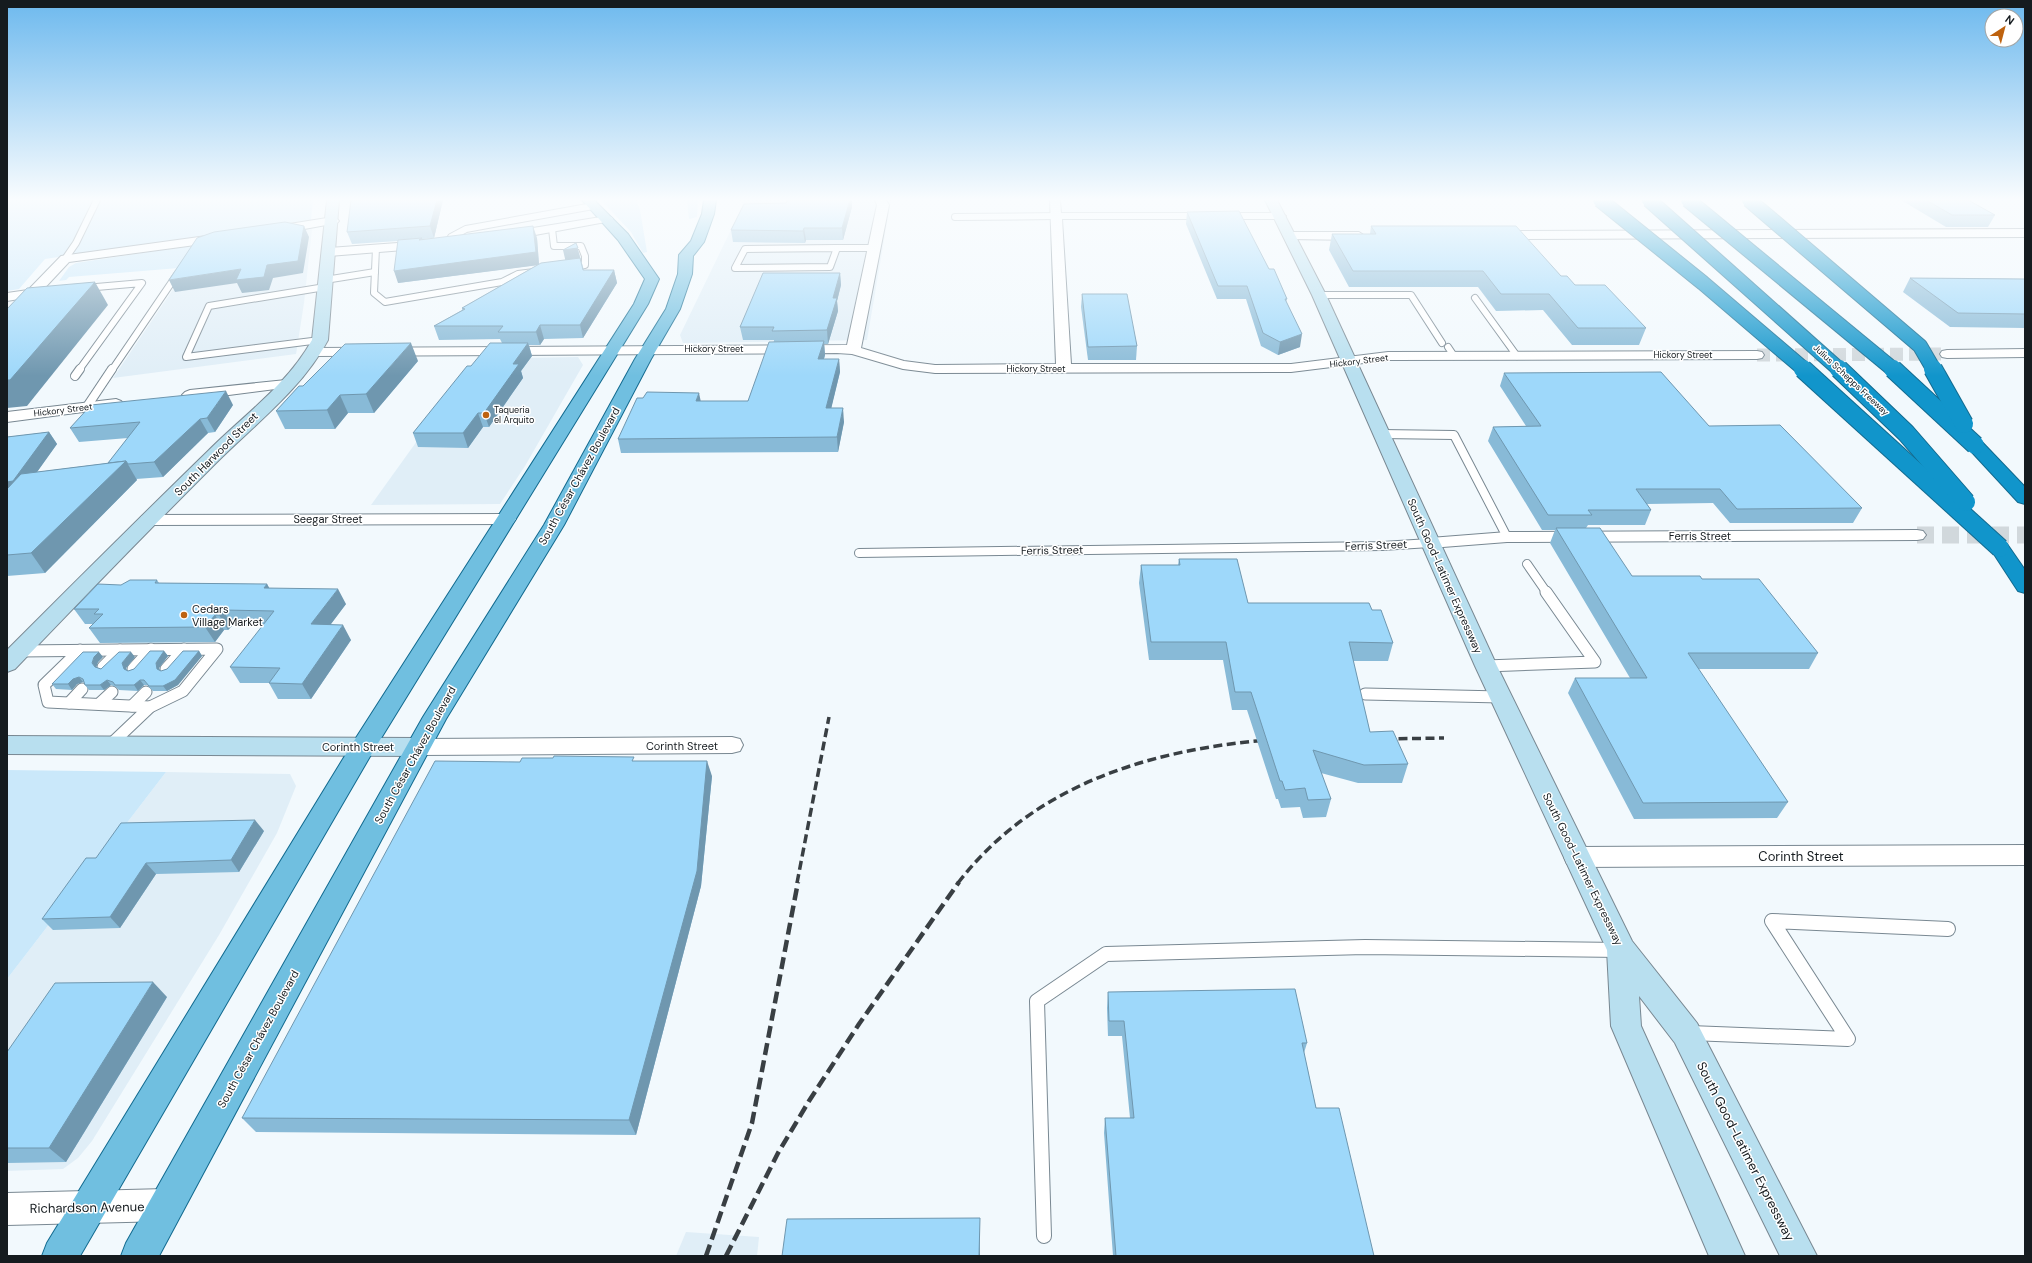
<svg xmlns="http://www.w3.org/2000/svg" width="2032" height="1263" viewBox="0 0 2032 1263" font-family="'DM Sans',sans-serif">
	<style>
		.built { fill: #e0eef7 }
		.green { fill: #cae8fa }
		.lines { fill: none; stroke-linecap: round; stroke-linejoin: round }
		.street-tunnel-far1 { stroke: #d1d8dc; stroke-width: 13; stroke-dasharray: 13 6; stroke-linecap: butt }
		.street-tunnel { stroke: #d1d8dc; stroke-width: 17; stroke-dasharray: 17 8; stroke-linecap: butt }
		.lane-far3-casing { stroke: #798892; stroke-width: 8 }
		.lane-far2-casing { stroke: #798892; stroke-width: 10 }
		.lane-far1-casing { stroke: #798892; stroke-width: 13 }
		.lane-casing { stroke: #798892; stroke-width: 16 }
		.street-casing { stroke: #798892; stroke-width: 2 }
		.secondary-casing { stroke: #798892; stroke-width: 2 }
		.primary-casing { stroke: #126a8f; stroke-width: 2 }
		.highway-casing { stroke: #126a8f; stroke-width: 2 }
		.lane-far3 { stroke: #fff; stroke-width: 6 }
		.lane-far2 { stroke: #fff; stroke-width: 8 }
		.lane-far1 { stroke: #fff; stroke-width: 11 }
		.lane { stroke: #fff; stroke-width: 14 }
		.street { fill: #fff; fill-rule: evenodd }
		.secondary { fill: #b8dfef; fill-rule: evenodd }
		.primary { fill: #70bfe0; fill-rule: evenodd }
		.highway { fill: #1195cb; fill-rule: evenodd }
		.rail-far1 { stroke: #393f43; stroke-width: 3.5; stroke-dasharray: 9 4.5; stroke-linecap: butt }
		.rail { stroke: #393f43; stroke-width: 4.5; stroke-dasharray: 12 5.5; stroke-linecap: butt }
		.highway-bridge-far1-casing { stroke: #126a8f; stroke-width: 16; stroke-linecap: butt }
		.highway-bridge-casing { stroke: #126a8f; stroke-width: 20; stroke-linecap: butt }
		.highway-bridge-far1 { stroke: #1195cb; stroke-width: 14 }
		.highway-bridge { stroke: #1195cb; stroke-width: 18 }
		.wall { fill: #88bad7 }
		.shaded-wall { fill: #6f97af }
		.building { fill: #9ed8fa; stroke: #6f97af }
		.poi-dot { fill: #be620f; stroke: #fff; stroke-width: 1.5 }
		.labels { text-anchor: middle; stroke-width: 3; stroke-linejoin: round; paint-order: stroke }
		.far-street-label { font-size: 9px; fill: #151b1f; stroke: #fff }
		.far-poi-label { font-size: 9px; fill: #151b1f; stroke: #fff; text-anchor: start }
		.street-label { font-size: 11px; fill: #151b1f; stroke: #fff }
		.poi-label { font-size: 11px; fill: #151b1f; stroke: #fff; text-anchor: start }
		.near-street-label { font-size: 13px; fill: #151b1f; stroke: #fff }
	</style>
	<rect width="100%" height="100%" fill="#f2f9fd"/>
	<g class="built">
		<polygon points="743,200 891,200 867,340 683,343 680,335 742,207"/>
		<polygon points="312,229 304,303 296,354 113,378 203,245"/>
		<polygon points="578,357 583,365 525,466 500,504 371,505 476,359"/>
		<polygon points="166,772 290,774 296,786 277,833 219,935 92,1141 78,1158 63,1169 7,1171 7,979"/>
		<polygon points="686,1232 759,1237 757,1256 676,1256"/>
	</g>
	<g class="green">
		<polygon points="7,200 313,200 311,220 45,259 19,289 7,291"/>
		<polygon points="601,200 636,200 640,210 647,252 643,253 631,232"/>
		<polygon points="687,200 698,200 697,217 689,219"/>
		<polygon points="187,246 193,248 179,268 69,277 66,280 59,281 69,267 76,263"/>
		<polygon points="7,770 166,772 7,979"/>
	</g>
	<g class="lines">
		<polyline class="street-tunnel-far1" points="1757,355 1947,354"/>
		<polyline class="street-tunnel" points="1917,535 2025,535"/>
		<defs>
			<g id="lane-far3">
				<polyline points="955,217 1056,216"/>
				<polyline points="552,229 554,246 581,246 585,256 585,265 570,267"/>
				<polyline points="448,244 451,237 466,229 593,206"/>
				<polyline points="376,248 374,293 385,302 502,282 518,274 534,272"/>
				<polygon points="837,248 830,267 735,268 745,249"/>
				<polyline points="837,248 873,248"/>
				<polyline points="65,259 76,243 97,200"/>
				<polyline points="325,280 375,272"/>
				<polyline points="1319,295 1411,295 1442,343"/>
				<polyline points="1475,298 1517,356"/>
				<polyline points="320,340 186,357 209,306 325,287"/>
				<polyline points="1448,347 1454,356"/>
				<polyline points="79,370 142,283 85,288"/>
				<polyline points="112,370 178,273"/>
			</g>
			<g id="lane-far2">
				<polyline points="75,376 80,369"/>
				<polyline points="86,408 112,369"/>
				<polyline points="1381,434 1454,435 1507,537"/>
				<polyline points="859,553 1382,546 1430,543"/>
				<polyline points="1527,564 1547,593"/>
			</g>
			<g id="lane-far1">
				<polyline points="80,650 44,685 48,702 150,707"/>
				<polyline points="20,651 217,649 183,691 150,707 110,745"/>
				<polyline points="1486,666 1595,662 1546,592"/>
				<polyline points="103,667 120,650"/>
				<polyline points="133,669 151,649"/>
				<polyline points="166,669 184,649"/>
				<polyline points="1365,694 1501,697"/>
				<polyline points="69,703 82,689"/>
				<polyline points="99,704 112,692"/>
				<polyline points="132,706 146,692"/>
			</g>
			<g id="lane">
				<polyline points="1690,1033 1848,1039 1772,921 1948,929"/>
				<polyline points="1044,1236 1037,1001 1106,954 1365,947 1620,950"/>
			</g>
			<g id="street">
				<polygon points="875,200 886,200 889,205 861,348 904,361 935,365 1056,364 1050,200 1060,200 1061,213 1280,213 1286,216 1280,219 1062,219 1071,364 1291,364 1388,352 1757,351 1762,352 1764,355 1762,358 1757,359 1388,360 1291,372 935,373 903,369 852,354 837,353 316,356 311,355 309,352 311,349 316,348 847,345 877,205"/>
				<polygon points="607,216 611,217 613,219 611,221 508,240 502,236 508,232"/>
				<polygon points="333,217 337,219 339,221 337,223 277,234 271,230 277,226"/>
				<polygon points="2025,229 2025,237 1497,239 1491,235 1497,231"/>
				<polygon points="1291,232 1359,232 1365,236 1359,240 1287,239 1285,236 1287,233"/>
				<polygon points="221,234 225,235 227,238 225,241 69,262 12,323 7,324 7,312 19,299 7,301 7,293 28,290 61,256"/>
				<polygon points="425,241 429,242 431,245 429,248 329,256 323,252 329,248"/>
				<polygon points="2025,349 2025,357 1947,358 1942,357 1940,354 1942,351 1947,350"/>
				<polygon points="286,380 291,381 293,384 291,387 190,400 185,398 182,395 185,392 190,390"/>
				<polygon points="116,399 121,401 124,404 121,407 7,422 7,412"/>
				<polygon points="507,514 513,515 516,519 513,523 507,524 148,525 142,524 139,520 142,516 148,515"/>
				<polygon points="1917,530 1923,531 1926,535 1923,539 1917,540 1507,542 1430,548 1424,547 1421,543 1424,539 1430,538 1507,532"/>
				<polygon points="732,737 740,739 743,745 740,751 732,753 418,755 410,753 407,747 410,741 418,739"/>
				<polygon points="2025,845 2025,865 1576,867 1567,864 1564,857 1567,850 1576,847"/>
				<polygon points="166,1189 177,1194 182,1205 177,1216 166,1221 7,1225 7,1193"/>
			</g>
			<g id="secondary">
				<path d="M 327,200 L 339,200 L 328,340 C 302,389 255,424 216,463 C 148,531 81,600 15,669 L 7,672 L 7,650 C 74,583 141,516 209,450 C 244,415 288,384 312,340 Z"/>
				<polygon points="1265,200 1277,200 1326,295 1497,666 1632,941 1697,1023 1817,1256 1780,1256 1675,1043 1639,996 1641,1026 1745,1256 1709,1256 1611,1026 1607,950 1475,666 1312,295"/>
				<polygon points="7,736 418,738 427,741 430,747 427,753 418,756 7,754"/>
			</g>
			<g id="primary">
				<polygon points="582,200 594,200 628,234 659,279 648,304 372,753 80,1256 42,1256 47,1243 354,741 634,304 645,279 618,240"/>
				<polygon points="704,200 716,200 714,214 704,242 693,256 692,274 680,309 651,359 564,525 446,719 159,1256 121,1256 126,1243 423,717 544,525 635,359 666,309 678,274 679,255 691,241 702,214"/>
			</g>
			<g id="highway">
				<polygon points="1975,440 1981,441 2025,487 2025,504 2018,502 1969,449 1966,445 1969,441"/>
				<polygon points="2000,542 2007,544 2025,570 2025,593 2018,591 1990,548 1993,544"/>
			</g>
		</defs>
		<use href="#lane-far3" class="lane-far3-casing"/>
		<use href="#lane-far2" class="lane-far2-casing"/>
		<use href="#lane-far1" class="lane-far1-casing"/>
		<use href="#lane" class="lane-casing"/>
		<use href="#street" class="street-casing"/>
		<use href="#secondary" class="secondary-casing"/>
		<use href="#primary" class="primary-casing"/>
		<use href="#highway" class="highway-casing"/>
		<use href="#lane-far3" class="lane-far3"/>
		<use href="#lane-far2" class="lane-far2"/>
		<use href="#lane-far1" class="lane-far1"/>
		<use href="#lane" class="lane"/>
		<use href="#street" class="street"/>
		<use href="#secondary" class="secondary"/>
		<use href="#primary" class="primary"/>
		<use href="#highway" class="highway"/>
		<g class="rail-far1">
			<polyline points="1385,739 1444,738"/>
			<polyline points="797,883 829,717"/>
			<path d="M 958,883 C 1033,785 1149,750 1267,740"/>
		</g>
		<g class="rail">
			<polyline points="706,1256 752,1123 798,882"/>
			<polyline points="726,1256 778,1153 809,1101 859,1024 959,882"/>
		</g>
		<defs>
			<g id="highway-bridge-far1">
				<polyline points="1600,200 1703,283 1805,370"/>
				<polyline points="1649,200 1840,370"/>
				<polyline points="1688,200 1894,370"/>
				<polyline points="1749,200 1920,346 1934,370"/>
			</g>
			<g id="highway-bridge">
				<polyline points="1803,369 2000,548"/>
				<polyline points="1839,369 1906,433 1966,502"/>
				<polyline points="1893,369 1975,445"/>
				<polyline points="1933,369 1964,424"/>
			</g>
		</defs>
		<use href="#highway-bridge-far1" class="highway-bridge-far1-casing"/>
		<use href="#highway-bridge" class="highway-bridge-casing"/>
		<use href="#highway-bridge-far1" class="highway-bridge-far1"/>
		<use href="#highway-bridge" class="highway-bridge"/>
	</g>
	<g class="wall">
		<polygon points="443,200 434,238 423,239 423,240 537,238 539,264 565,260 576,243 584,270 614,270 617,283 583,338 544,339 540,345 529,345 532,356 521,371 523,378 489,427 483,427 468,448 418,447 413,433 471,366 502,343 500,339 439,340 434,326 462,310 462,308 537,265 398,283 398,241 352,244 347,232"/>
		<polygon points="788,200 852,200 852,207 843,240 806,240 805,243 733,242 731,230 786,203"/>
		<polygon points="1901,200 1968,200 1995,215 1988,227 1946,227"/>
		<polygon points="1187,212 1269,269 1287,299 1286,302 1300,347 1278,355 1261,346 1246,299 1217,299 1186,224"/>
		<polygon points="1371,226 1561,276 1646,328 1639,345 1572,345 1543,310 1496,311 1478,287 1349,287 1329,250 1332,234 1370,234"/>
		<polygon points="840,273 841,285 837,301 838,311 828,344 824,344 825,355 824,359 839,359 840,372 831,408 844,422 838,452 621,453 618,439 701,401 748,401 774,341 774,340 743,340 740,327"/>
		<polygon points="1910,278 2025,279 2025,328 1950,327 1903,292"/>
		<polygon points="1082,294 1137,346 1136,360 1088,360 1081,307"/>
		<polygon points="418,361 374,413 348,413 335,429 285,429 276,411 303,386"/>
		<polygon points="1504,373 1709,426 1862,508 1853,523 1730,523 1713,503 1647,504 1651,510 1645,525 1588,525 1586,528 1632,576 1702,579 1818,653 1809,669 1698,669 1788,802 1777,818 1634,819 1568,693 1575,678 1630,678 1550,543 1555,530 1542,530 1488,441 1493,427 1526,426 1500,386"/>
		<polygon points="233,405 215,432 208,433 163,477 136,479 137,480 45,573 7,576 7,437 49,432 57,444 37,472 108,463 128,438 79,442 70,428"/>
		<polygon points="1179,559 1248,603 1372,610 1393,643 1388,661 1353,661 1370,732 1408,764 1402,783 1358,783 1321,773 1331,799 1326,817 1303,818 1300,807 1281,808 1278,799 1276,799 1247,710 1232,710 1223,660 1149,660 1139,583 1141,565 1178,565"/>
		<polygon points="157,580 159,583 267,584 269,588 346,604 330,625 351,640 311,699 278,699 269,683 240,683 230,667 263,626 232,626 228,630 224,630 215,642 100,643 89,628 93,624 85,624 74,609 121,585"/>
		<polygon points="164,651 168,656 159,668 160,670 161,671 167,669 199,651 202,656 178,685 167,691 153,691 147,685 144,685 138,691 119,690 116,687 111,685 104,690 89,690 85,685 84,683 83,682 77,684 72,690 56,689 52,684 103,657 98,662 96,667 101,669 135,657 126,668 127,670 128,671 134,669"/>
		<polygon points="635,761 712,776 701,886 636,1135 256,1132 242,1118"/>
		<polygon points="264,831 239,872 156,874 120,928 53,930 42,919 96,858"/>
		<polygon points="1108,992 1307,1043 1304,1053 1316,1108 1374,1256 1113,1256 1104,1133 1105,1118 1130,1118 1122,1036 1108,1036 1107,1008"/>
		<polygon points="167,997 66,1162 7,1163 7,1052"/>
	</g>
	<g class="shaded-wall">
		<polygon points="437,200 443,200 434,238 430,226"/>
		<polygon points="850,200 852,200 852,207 843,240 842,228"/>
		<polygon points="304,226 309,237 303,273 273,278 269,290 242,293 237,283 175,292 169,280 267,265"/>
		<polygon points="533,226 537,238 539,265 398,283 394,271"/>
		<polygon points="804,228 806,240 805,243 803,231"/>
		<polygon points="576,243 581,261 566,263 563,250"/>
		<polygon points="614,270 617,283 583,338 580,325"/>
		<polygon points="840,273 841,285 837,301 838,311 828,344 827,330 833,298"/>
		<polygon points="95,282 108,305 27,406 7,408 7,380"/>
		<polygon points="540,325 544,339 540,345 536,332"/>
		<polygon points="1302,334 1300,347 1278,355 1280,342"/>
		<polygon points="824,341 825,355 820,372 818,359"/>
		<polygon points="411,343 418,361 374,413 366,394"/>
		<polygon points="528,343 532,356 521,371 523,378 489,427 484,413 513,364"/>
		<polygon points="839,359 840,372 828,422 826,408"/>
		<polygon points="226,391 233,405 215,432 207,418"/>
		<polygon points="699,393 702,407 696,401"/>
		<polygon points="340,395 348,413 335,429 327,410"/>
		<polygon points="843,408 844,422 838,452 837,437"/>
		<polygon points="478,413 483,427 468,448 463,433"/>
		<polygon points="200,419 208,433 163,477 154,462"/>
		<polygon points="49,432 57,444 22,493 7,495 7,482"/>
		<polygon points="126,461 137,480 45,573 31,553"/>
		<polygon points="267,584 276,600 264,588"/>
		<polygon points="338,589 346,604 319,640 311,624"/>
		<polygon points="223,610 232,626 228,630 219,615"/>
		<polygon points="215,615 224,630 215,642 205,627"/>
		<polygon points="343,625 351,640 311,699 302,684"/>
		<polygon points="164,651 168,656 159,668 161,674 157,669 156,663"/>
		<polygon points="199,651 202,656 178,685 167,691 163,686"/>
		<polygon points="99,652 103,657 98,662 96,668 92,663 94,657"/>
		<polygon points="131,652 135,657 126,668 128,674 124,669 122,663"/>
		<polygon points="79,677 83,682 77,684 72,690 68,684 73,679"/>
		<polygon points="107,680 111,685 104,690 100,685"/>
		<polygon points="140,680 144,685 138,691 134,685"/>
		<polygon points="707,761 712,776 701,886 636,1135 629,1120"/>
		<polygon points="255,820 264,831 239,872 231,860"/>
		<polygon points="146,863 156,874 120,928 110,917"/>
		<polygon points="153,982 167,997 66,1162 49,1148"/>
		<polygon points="980,1218 980,1256 979,1256"/>
	</g>
	<g class="building">
		<polygon points="351,200 437,200 430,226 347,232"/>
		<polygon points="788,200 850,200 842,228 804,228 803,231 731,230 744,204 786,203"/>
		<polygon points="1926,200 1968,200 1995,215 1952,215"/>
		<polygon points="1239,211 1269,269 1274,269 1287,299 1285,299 1302,334 1280,342 1263,333 1247,286 1218,286 1187,212"/>
		<polygon points="285,222 304,226 298,261 267,265 264,277 236,280 241,269 169,280 197,238 214,232"/>
		<polygon points="533,226 536,252 394,271 398,240 422,238 419,240"/>
		<polygon points="1371,226 1516,226 1561,276 1567,276 1575,285 1605,285 1646,328 1578,328 1549,294 1501,294 1483,271 1353,271 1332,234 1376,234"/>
		<polygon points="576,243 578,248 563,250"/>
		<polygon points="580,258 583,270 614,270 580,325 540,325 536,332 498,332 503,326 434,326 465,309 462,308 541,263"/>
		<polygon points="763,273 840,273 833,298 837,298 827,330 772,331 774,327 740,327"/>
		<polygon points="1910,278 2025,279 2025,314 1958,313"/>
		<polygon points="95,282 10,380 7,380 7,309 27,288"/>
		<polygon points="1082,294 1127,294 1137,346 1088,347"/>
		<polygon points="824,341 818,359 839,359 826,408 843,408 837,437 618,439 637,398 643,398 647,392 699,393 696,401 748,401 769,342"/>
		<polygon points="411,343 366,394 340,395 327,410 276,411 299,386 303,386 345,344"/>
		<polygon points="490,343 528,343 513,364 519,364 484,413 478,413 463,433 413,433 467,366 471,366"/>
		<polygon points="1661,372 1709,426 1780,425 1862,508 1737,509 1720,489 1636,489 1651,510 1588,510 1592,515 1548,515 1493,427 1541,426 1504,373"/>
		<polygon points="226,391 207,418 200,419 154,462 128,464 126,461 108,463 140,422 70,428 91,405"/>
		<polygon points="49,432 13,481 7,482 7,437"/>
		<polygon points="126,461 31,553 7,555 7,489 21,474"/>
		<polygon points="1556,528 1600,528 1632,576 1700,576 1702,579 1759,579 1818,653 1688,653 1788,802 1643,803 1575,678 1647,678"/>
		<polygon points="1179,559 1237,559 1248,603 1369,603 1372,610 1381,610 1393,643 1349,642 1370,732 1393,731 1408,764 1364,765 1313,750 1331,799 1308,800 1305,788 1285,790 1282,781 1280,781 1251,692 1235,692 1226,642 1151,642 1141,565 1180,565"/>
		<polygon points="130,580 157,580 155,583 267,584 264,588 338,589 311,624 343,625 302,684 269,683 280,668 230,667 274,611 223,610 219,615 215,615 205,627 89,628 103,614 94,614 99,609 74,609 98,584 121,585"/>
		<polygon points="150,651 164,651 156,663 157,669 161,671 167,669 183,651 199,651 175,680 163,686 149,686 144,680 140,680 134,685 115,685 113,682 107,680 100,685 85,685 83,679 79,677 73,679 68,684 52,684 83,652 99,652 94,657 92,663 95,667 101,669 119,652 131,652 122,663 124,669 128,671 134,669"/>
		<polygon points="554,756 634,757 632,761 707,761 697,871 629,1120 242,1118 435,761 520,762 522,758 553,758"/>
		<polygon points="255,820 231,860 146,863 110,917 42,919 86,858 96,858 121,823"/>
		<polygon points="153,982 49,1148 7,1148 7,1052 55,983"/>
		<polygon points="1295,989 1307,1043 1302,1043 1316,1108 1339,1108 1374,1256 1116,1256 1105,1118 1134,1118 1124,1021 1109,1021 1108,992"/>
		<polygon points="980,1218 979,1256 782,1256 787,1219"/>
	</g>
	<linearGradient id="sky" x2="0" y2="1"><stop stop-color="#6db9ee"/><stop offset="0.53" stop-color="#f9fcfe"/><stop offset="1" stop-color="#f9fcfe" stop-opacity="0"/></linearGradient>
	<rect width="2032" height="376" fill="url(#sky)"/>
	<g class="poi-dot">
		<circle cx="486" cy="415" r="4"/>
		<circle cx="184" cy="615" r="4"/>
	</g>
	<g class="labels">
		<g class="far-street-label">
			<text x="714" y="352">Hickory Street</text>
			<text x="1683" y="358">Hickory Street</text>
			<text transform="translate(1359 361) rotate(-7)" y="3">Hickory Street</text>
			<text x="1036" y="372">Hickory Street</text>
			<text transform="translate(1851 380) rotate(43)" y="3">Julius Schepps Freeway</text>
			<text transform="translate(63 410) rotate(-7)" y="3">Hickory Street</text>
		</g>
		<g class="far-poi-label">
			<text x="494" y="413">Taqueria<tspan x="494" dy="10">el Arquito</tspan></text>
		</g>
		<g class="street-label">
			<text transform="translate(216 454) rotate(-45)" y="4">South Harwood Street</text>
			<text transform="translate(579 476) rotate(-61)" y="4">South César Chávez Boulevard</text>
			<text x="328" y="523">Seegar Street</text>
			<text x="1700" y="540">Ferris Street</text>
			<text transform="translate(1376 545) rotate(-2)" y="4">Ferris Street</text>
			<text transform="translate(1052 550) rotate(-1)" y="4">Ferris Street</text>
			<text transform="translate(1445 576) rotate(66)" y="4">South Good-Latimer Expressway</text>
			<text x="682" y="750">Corinth Street</text>
			<text x="358" y="751">Corinth Street</text>
			<text transform="translate(415 755) rotate(-61)" y="4">South César Chávez Boulevard</text>
			<text transform="translate(1583 869) rotate(64)" y="4">South Good-Latimer Expressway</text>
			<text transform="translate(258 1039) rotate(-61)" y="4">South César Chávez Boulevard</text>
		</g>
		<g class="poi-label">
			<text x="192" y="613">Cedars<tspan x="192" dy="13">Village Market</tspan></text>
		</g>
		<g class="near-street-label">
			<text x="1801" y="861">Corinth Street</text>
			<text transform="translate(1746 1151) rotate(63)" y="5">South Good-Latimer Expressway</text>
			<text transform="translate(87 1207) rotate(-1)" y="5">Richardson Avenue</text>
		</g>
	</g>
	<rect width="2032" height="1263" fill="none" stroke="#151b1f" stroke-width="16"/>
	<g transform="translate(2004 28) rotate(36)"><circle r="19" fill="#ffffff" stroke="#a1a4a5"/>
	<path d="M0-3L7 15L0 10L-7 15Z" fill="#be620f"/>
	<text y="-6" font-size="11" font-weight="bold" text-anchor="middle" fill="#151b1f">N</text>
	</g>
</svg>
